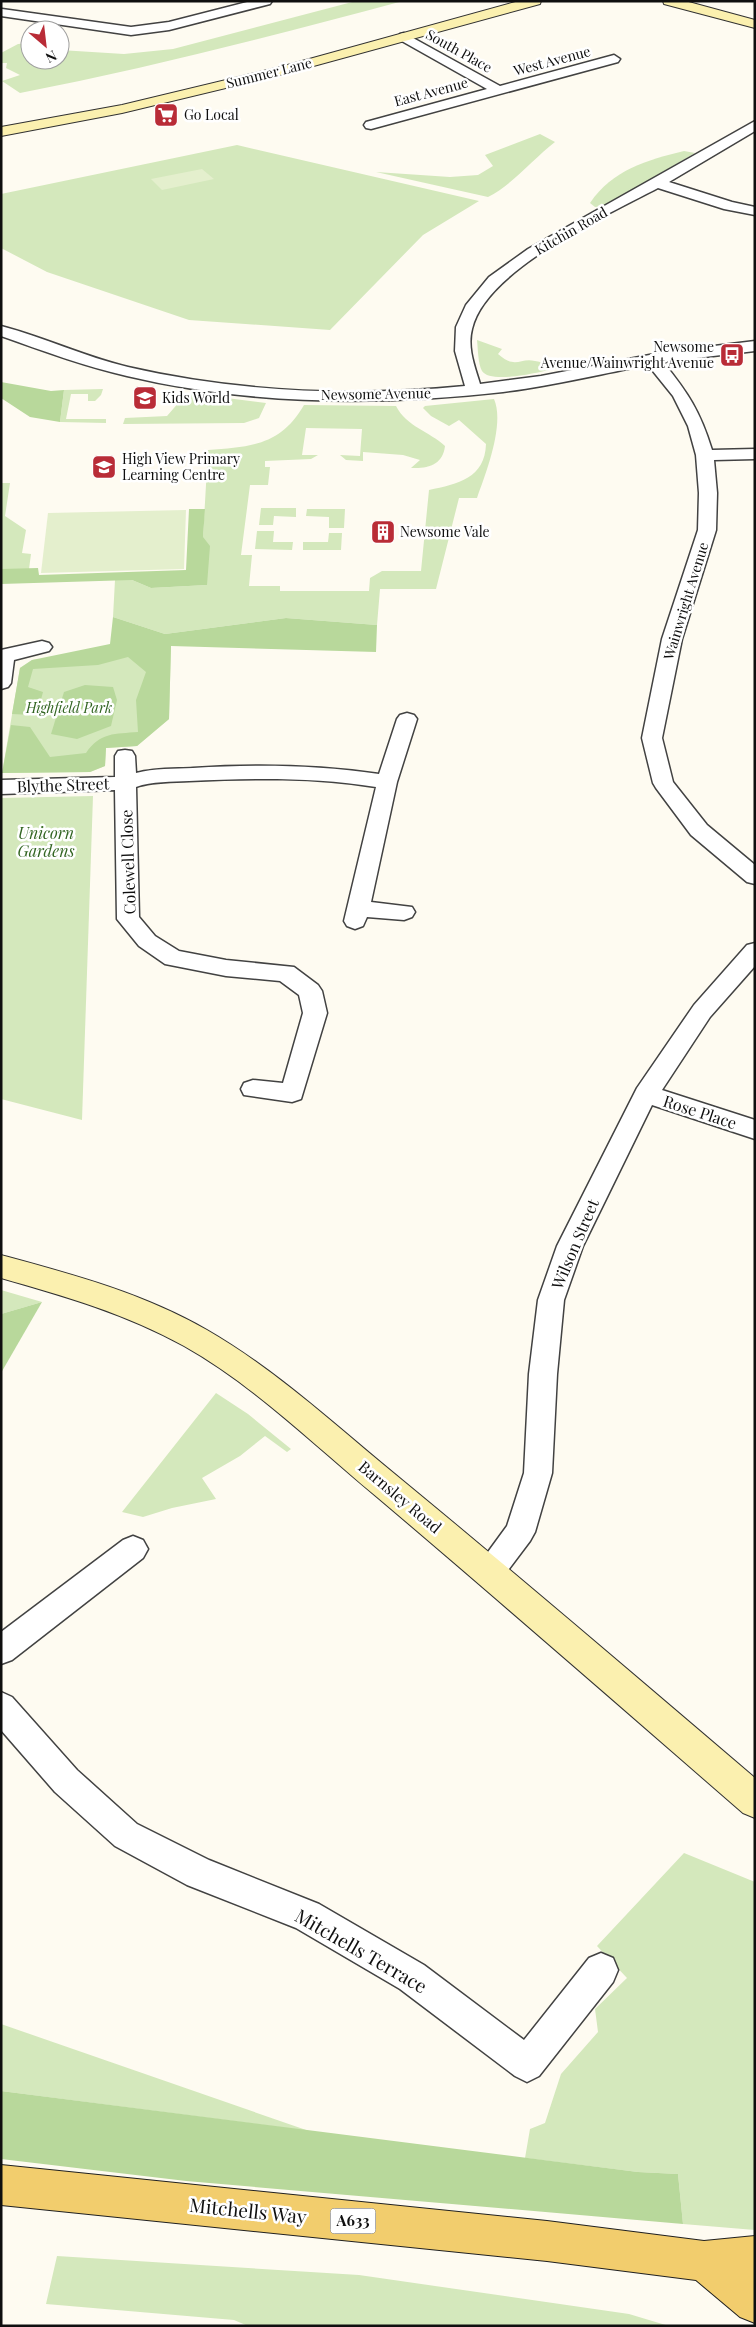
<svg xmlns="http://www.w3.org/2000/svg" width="756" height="2327" viewBox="0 0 756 2327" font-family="'Playfair Display',serif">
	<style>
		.green { fill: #d4e8bc }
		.forest { fill: #b8d89b }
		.pitch { fill: #e4efcd }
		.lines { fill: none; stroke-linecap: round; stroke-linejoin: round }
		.street-casing { stroke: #424242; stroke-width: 3 }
		.secondary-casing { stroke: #313131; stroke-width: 2 }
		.primary-casing { stroke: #202020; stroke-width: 2 }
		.street { fill: #fff; fill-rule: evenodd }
		.secondary { fill: #fbf0af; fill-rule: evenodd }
		.primary { fill: #f2cd6d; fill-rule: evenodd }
		.labels { text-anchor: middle; stroke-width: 5; stroke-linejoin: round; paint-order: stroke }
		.far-street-label { font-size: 14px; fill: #0f0f0f; stroke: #fff }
		.far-poi-label { font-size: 14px; fill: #0f0f0f; stroke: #fff; text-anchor: start }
		.far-park-label { font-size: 14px; font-style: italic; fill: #316421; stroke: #fff }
		.shield { fill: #fff; stroke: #575757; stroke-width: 1 }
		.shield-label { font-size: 15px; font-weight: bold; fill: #0f0f0f }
		.street-label { font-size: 16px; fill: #0f0f0f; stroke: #fff }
		.park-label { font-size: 16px; font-style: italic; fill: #316421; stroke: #fff }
		.near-street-label { font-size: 19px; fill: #0f0f0f; stroke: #fff }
	</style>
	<rect width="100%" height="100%" fill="#fefbf1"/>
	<g class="green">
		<path d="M 356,1 L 403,1 C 276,35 149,68 20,93 L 2,81 L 20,75 L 6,68 L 7,63 L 1,63 L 1,53 L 18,44 L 30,43 L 30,60 L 60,60 L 60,50 L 124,54 L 173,49 Z"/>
		<path d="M 540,134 L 555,142 C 533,159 512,185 488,197 L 376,172 L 450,177 L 478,175 L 493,166 L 485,155 Z"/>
		<polygon points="237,145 479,201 423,235 330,330 189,320 47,272 1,248 1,194"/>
		<path d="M 684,151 L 695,153 L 605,206 L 595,207 L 590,203 C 612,170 647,160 684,151 Z"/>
		<path d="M 477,340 L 502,349 L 498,354 C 516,370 520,357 535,361 C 543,362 551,366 558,368 C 544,371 491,385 482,371 C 478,364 478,349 477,340 Z"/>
		<polygon points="103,389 101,395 95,401 88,401 88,394 71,394 66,419 106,419 106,423 60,422 64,390"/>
		<polygon points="187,393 266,403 259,418 244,423 123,424 125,418 167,416"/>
		<path d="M 494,399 C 505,424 486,473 477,498 L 459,498 L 436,589 L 380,589 L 377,625 L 286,618 L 165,634 L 113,617 L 115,580 L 132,580 L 151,588 L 207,585 L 203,537 L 208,450 C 251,447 281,445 304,405 L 396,406 C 407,427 429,431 445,446 C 443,464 429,469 411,468 L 420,460 L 403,455 L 363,452 L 363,461 L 346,460 L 340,455 L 360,456 L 362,429 L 306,428 L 302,455 L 318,455 L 311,459 L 265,461 L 265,467 L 270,467 L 268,485 L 250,485 L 241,555 L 252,555 L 249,586 L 280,586 L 280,591 L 369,591 L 370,578 L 382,571 L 421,571 L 429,490 C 458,484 485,478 486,444 L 459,420 L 449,426 L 431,416 L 423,408 L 425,406 Z"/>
		<polygon points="1,483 10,483 5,516 26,530 22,553 31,554 29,569 1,569"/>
		<polygon points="261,508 296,508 296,517 274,516 273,525 259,525"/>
		<polygon points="307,509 345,509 344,528 329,528 329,517 306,516"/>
		<polygon points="257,531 274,531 273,542 293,542 292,550 255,549"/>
		<polygon points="329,533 342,533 341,550 303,550 303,542 328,542"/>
		<polygon points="171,646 169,719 137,746 106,748 105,766 90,772 2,773 20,668 32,660"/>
		<polygon points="93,796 82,1120 1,1099 1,798"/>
		<polygon points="1,1290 42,1302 1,1314"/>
		<polygon points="216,1393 248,1414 291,1449 287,1452 265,1436 240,1456 202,1478 216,1499 172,1508 143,1517 122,1512"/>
		<polygon points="684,1853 755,1882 755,2230 683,2224 678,2174 638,2172 525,2158 530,2129 545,2123 561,2074 598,2032 595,2009 627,1978 597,1946"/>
		<polygon points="1,2024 309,2131 1,2091"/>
		<polygon points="57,2256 359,2275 629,2314 669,2326 248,2326 234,2320 46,2304"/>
	</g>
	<g class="forest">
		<polygon points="1,382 51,391 64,390 60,422 30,417 1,398"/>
		<polygon points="189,509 205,509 203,537 210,546 207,585 151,588 132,580 1,584 1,569 38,568 39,575 186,570"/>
		<path d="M 113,617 L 165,634 L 286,618 L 377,625 L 376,652 L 171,646 L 169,719 L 137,746 L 106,748 L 105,766 L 90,772 L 2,773 L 11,725 L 30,727 L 50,757 L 86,753 C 100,732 115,734 138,732 L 136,700 L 146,672 L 128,657 L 98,665 L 33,669 L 28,687 L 43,692 L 39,707 L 32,715 L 12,714 L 20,668 L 32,660 L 110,644 Z"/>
		<polygon points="85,685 113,687 117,700 111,726 77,739 51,734 64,692"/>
		<polygon points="42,1302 1,1373 1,1314"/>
		<polygon points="1,2091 638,2172 678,2174 683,2224 186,2181 1,2159"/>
	</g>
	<g class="pitch">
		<polygon points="202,169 214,179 162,190 151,179"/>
		<polygon points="186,510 184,569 41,573 48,513"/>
	</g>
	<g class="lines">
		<defs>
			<g id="street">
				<polygon points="251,1 272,1 270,4 169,30 131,35 1,16 2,9 131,27 169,22"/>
				<polygon points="404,33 500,86 614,55 620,59 618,62 371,129 366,128 364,125 366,122 487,89 400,40 398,37 400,34"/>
				<path d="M 755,121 L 755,131 L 669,182 L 732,202 L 755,207 L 755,215 L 724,209 L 658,188 C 607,215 485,270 472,329 C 467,348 475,367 480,384 L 541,376 L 665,352 L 755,341 L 755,351 L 663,362 C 688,393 700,411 712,450 L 755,449 L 755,459 L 714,460 L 717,493 L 716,530 L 682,639 L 662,738 L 673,782 L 707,825 L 755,865 L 755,884 L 747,882 L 691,835 L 656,788 L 653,783 L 642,738 L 662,639 L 698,530 L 699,493 L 696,455 L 688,426 L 673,396 L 648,365 C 600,374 552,386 503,392 C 379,406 249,405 127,376 C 84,366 43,351 1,336 L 1,326 C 44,337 85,357 128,367 C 237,392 353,397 465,386 L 455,351 L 456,327 L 466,305 L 489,277 L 528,249 Z"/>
				<polygon points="42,641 49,643 52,647 49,651 14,660 11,683 8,687 1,689 1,650"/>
				<path d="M 407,713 L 414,715 L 417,719 L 397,782 L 371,902 L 412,907 L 415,912 L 412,917 L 404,920 L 367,917 L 363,926 L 355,929 L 347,926 L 344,921 L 376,787 C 314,777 251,778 189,781 C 172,782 152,781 136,787 L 139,917 L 155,936 L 179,951 L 226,960 L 294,967 L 318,985 L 322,991 L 327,1013 L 301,1099 L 292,1102 L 244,1095 L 241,1089 L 244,1083 L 253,1080 L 283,1083 L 303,1013 L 299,995 L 280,981 L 226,976 L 165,964 L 139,946 L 117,919 L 115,790 L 1,794 L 1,780 L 115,777 L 115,756 L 118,751 L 125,750 L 132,751 L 135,756 L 136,773 C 154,768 174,769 193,768 C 255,764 317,765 379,774 L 397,719 L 400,715 Z"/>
				<polygon points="755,943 755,966 710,1017 662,1090 755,1120 755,1139 652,1105 583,1246 564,1300 557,1374 552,1473 535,1532 530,1541 500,1581 490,1585 480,1581 475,1572 480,1563 507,1526 524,1473 529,1374 538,1300 557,1246 637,1088 694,1005 747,945"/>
				<polygon points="133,1536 143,1540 148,1549 143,1558 12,1660 1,1664 1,1632 123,1540"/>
				<polygon points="1,1692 12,1697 77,1770 137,1824 209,1860 319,1904 424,1965 524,2040 589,1958 601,1953 613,1958 618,1970 613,1982 539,2076 527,2082 515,2076 400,1989 296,1928 187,1885 115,1846 55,1792 1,1730"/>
			</g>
			<g id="secondary">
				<polygon points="519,1 541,1 540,4 288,73 122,113 1,136 1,127 122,105 284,66"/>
				<polygon points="663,1 685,1 755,20 755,28 664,4"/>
				<path d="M 1,1255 C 71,1274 143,1293 207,1330 C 278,1371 338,1428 402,1480 C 521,1578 638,1678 755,1778 L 755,1818 L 743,1813 C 621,1707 500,1601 377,1497 C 314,1445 255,1386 184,1346 C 127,1314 64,1296 1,1278 Z"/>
			</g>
			<polygon id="primary" points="1,2165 547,2221 704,2241 755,2236 755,2323 740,2317 696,2280 547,2261 1,2205"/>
		</defs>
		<use href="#street" class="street-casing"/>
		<use href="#secondary" class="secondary-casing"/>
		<use href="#primary" class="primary-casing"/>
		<use href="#street" class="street"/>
		<use href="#secondary" class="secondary"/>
		<use href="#primary" class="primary"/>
	</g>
	<defs>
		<symbol id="supermarket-square" viewBox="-11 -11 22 22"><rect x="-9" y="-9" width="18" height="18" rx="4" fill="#b92c37" stroke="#fff"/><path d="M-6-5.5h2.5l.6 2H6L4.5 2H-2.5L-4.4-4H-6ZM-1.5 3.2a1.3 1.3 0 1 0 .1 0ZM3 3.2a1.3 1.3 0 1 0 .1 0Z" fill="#fff"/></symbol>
		<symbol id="bus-square" viewBox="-11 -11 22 22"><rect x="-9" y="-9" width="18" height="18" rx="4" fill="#b92c37" stroke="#fff"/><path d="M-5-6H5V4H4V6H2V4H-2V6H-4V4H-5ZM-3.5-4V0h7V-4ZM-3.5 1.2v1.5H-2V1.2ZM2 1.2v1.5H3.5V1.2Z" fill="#fff"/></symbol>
		<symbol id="school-square" viewBox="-11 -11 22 22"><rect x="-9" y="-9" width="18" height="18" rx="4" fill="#b92c37" stroke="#fff"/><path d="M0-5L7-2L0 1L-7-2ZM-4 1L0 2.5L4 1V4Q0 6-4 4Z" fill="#fff"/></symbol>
		<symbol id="building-square" viewBox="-11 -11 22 22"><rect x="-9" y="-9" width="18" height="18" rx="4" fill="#b92c37" stroke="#fff"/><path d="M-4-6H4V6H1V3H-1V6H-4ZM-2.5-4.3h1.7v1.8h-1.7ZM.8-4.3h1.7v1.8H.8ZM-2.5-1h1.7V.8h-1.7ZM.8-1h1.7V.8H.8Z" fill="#fff"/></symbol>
	</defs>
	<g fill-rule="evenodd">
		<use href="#supermarket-square" x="152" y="101" width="28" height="28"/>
		<use href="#bus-square" x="718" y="341" width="28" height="28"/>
		<use href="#school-square" x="131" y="384" width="28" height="28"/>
		<use href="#school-square" x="90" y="453" width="28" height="28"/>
		<use href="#building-square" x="369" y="518" width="28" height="28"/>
	</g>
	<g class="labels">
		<g class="far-street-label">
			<text transform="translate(459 51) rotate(29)" y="5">South Place</text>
			<text transform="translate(552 61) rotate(-15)" y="5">West Avenue</text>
			<text transform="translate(269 73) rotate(-14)" y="5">Summer Lane</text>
			<text transform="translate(431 92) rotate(-15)" y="5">East Avenue</text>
			<text transform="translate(571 231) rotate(-30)" y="5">Kitchin Road</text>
			<text transform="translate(376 394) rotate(-1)" y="5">Newsome Avenue</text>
			<text transform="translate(686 601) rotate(-73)" y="5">Wainwright Avenue</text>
		</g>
		<g class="far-poi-label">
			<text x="184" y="120">Go Local</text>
			<text x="714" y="352" text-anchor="end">Newsome<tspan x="714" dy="16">Avenue/Wainwright Avenue</tspan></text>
			<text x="162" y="403">Kids World</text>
			<text x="122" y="464">High View Primary<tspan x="122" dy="16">Learning Centre</tspan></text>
			<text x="400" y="537">Newsome Vale</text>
		</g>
		<g class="far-park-label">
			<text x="69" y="713">Highfield Park</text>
		</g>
		<rect class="shield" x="330.5" y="2208.5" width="45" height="25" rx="4"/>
		<g class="shield-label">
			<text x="353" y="2226">A633</text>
		</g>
		<g class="street-label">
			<text transform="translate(63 785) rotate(-2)" y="6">Blythe Street</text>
			<text transform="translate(128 862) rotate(-92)" y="6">Colewell Close</text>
			<text transform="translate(700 1112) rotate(18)" y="6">Rose Place</text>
			<text transform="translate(575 1244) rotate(-67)" y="6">Wilson Street</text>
			<text transform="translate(400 1497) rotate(40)" y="6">Barnsley Road</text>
		</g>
		<g class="park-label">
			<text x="46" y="839">Unicorn<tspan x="46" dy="18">Gardens</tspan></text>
		</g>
		<g class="near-street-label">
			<text transform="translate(361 1951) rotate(30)" y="7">Mitchells Terrace</text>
			<text transform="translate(248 2211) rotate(6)" y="7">Mitchells Way</text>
		</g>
	</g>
	<rect width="756" height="2327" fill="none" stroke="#0f0f0f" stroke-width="5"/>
	<g transform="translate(45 45) rotate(152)"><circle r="24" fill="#ffffff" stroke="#9f9f9f"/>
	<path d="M0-4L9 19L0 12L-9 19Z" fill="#b92c37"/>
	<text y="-8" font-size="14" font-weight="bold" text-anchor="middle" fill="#0f0f0f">N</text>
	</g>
</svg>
